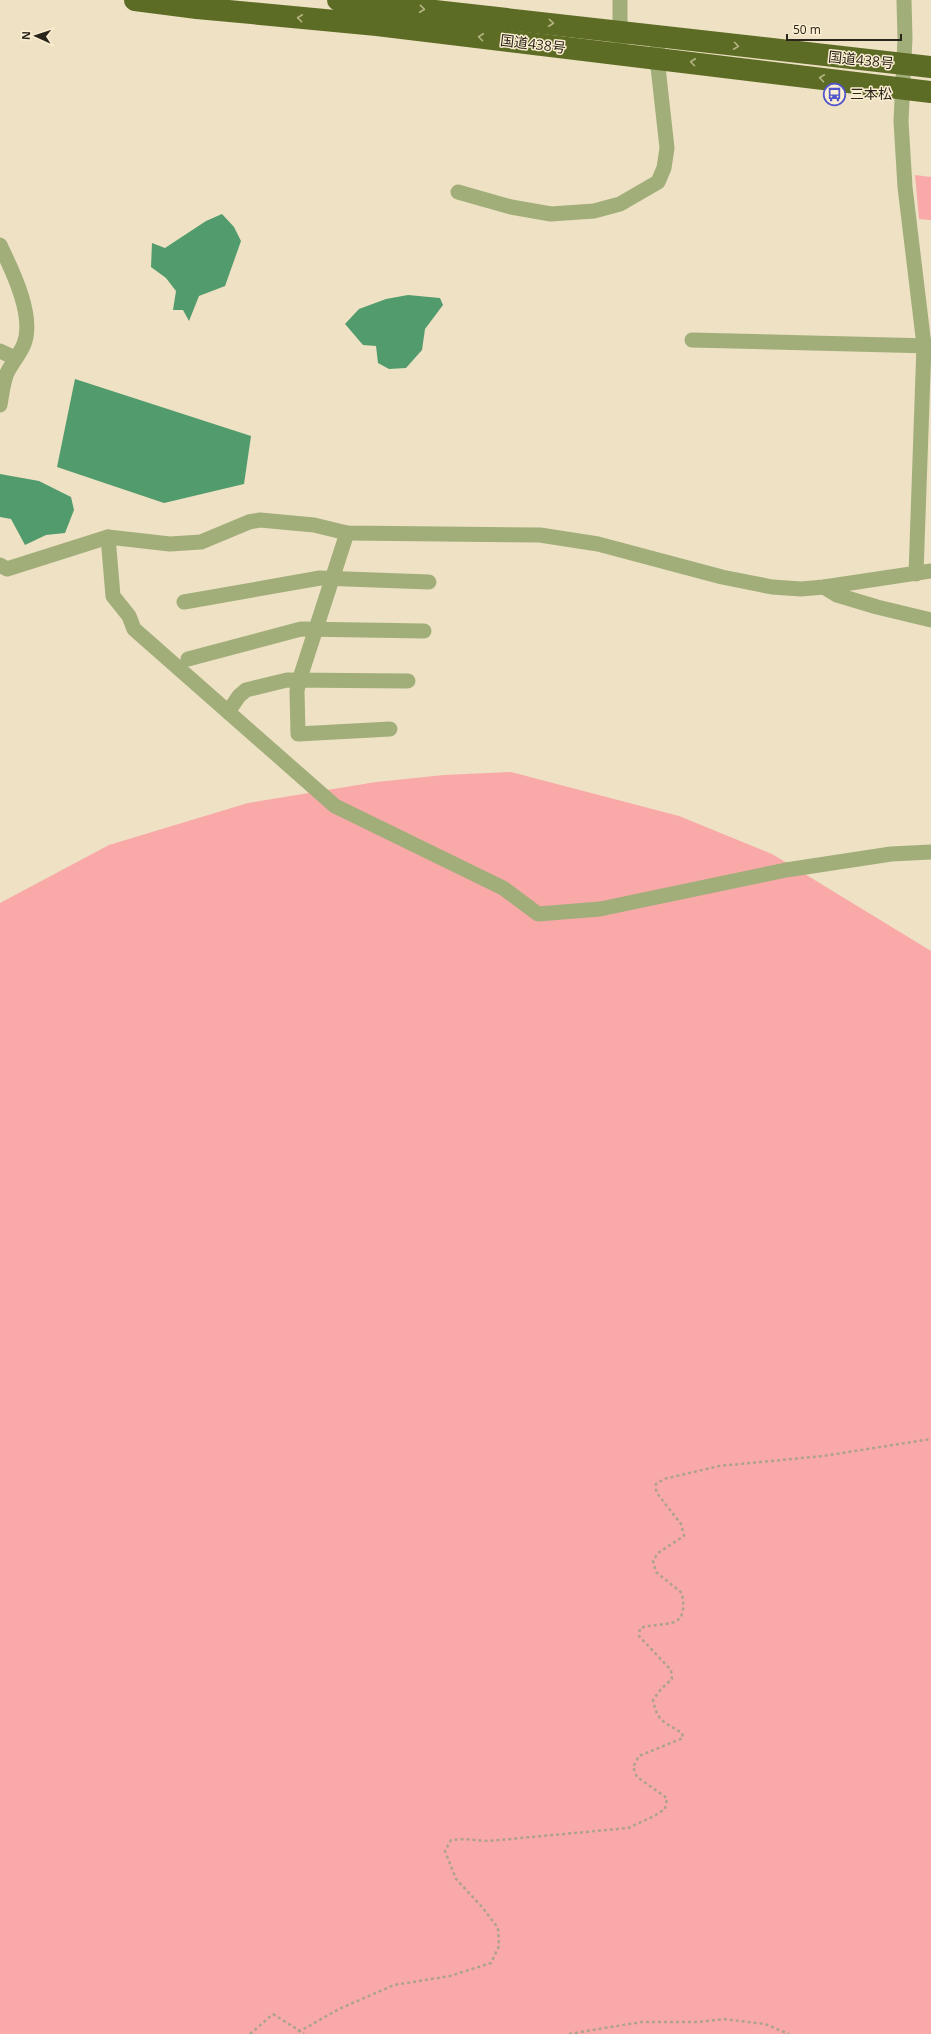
<svg xmlns="http://www.w3.org/2000/svg" width="931" height="2034" viewBox="0 0 931 2034" font-family="'Open Sans','Noto Sans JP',sans-serif">
	<style>
		.green { fill: #faa9a9 }
		.water { fill: #529b6c }
		.lines { fill: none; stroke-linecap: round; stroke-linejoin: round }
		.path { stroke: #ada38c; stroke-width: 2.5; stroke-dasharray: 3 3; stroke-linecap: butt }
		.street { stroke: #a1ae7a; stroke-width: 15 }
		.highway { stroke: #5d6c24; stroke-width: 22 }
		.oneway { stroke: #b4b483 }
		.labels { text-anchor: middle; stroke-width: 3; stroke-linejoin: round; paint-order: stroke }
		.street-label { font-size: 14px; fill: #2a251a; stroke: #fbeed1 }
		.poi-label { font-size: 14px; fill: #2a251a; stroke: #fbeed1; text-anchor: start }
	</style>
	<rect width="100%" height="100%" fill="#eee1c4"/>
	<g class="green">
		<polygon points="915,175 931,177 931,220 919,219"/>
		<polygon points="511,772 679,816 772,854 931,951 931,2034 0,2034 0,903 109,845 248,803 376,782 444,775"/>
	</g>
	<g class="water">
		<polygon points="222,214 234,227 241,241 225,286 199,296 189,321 183,310 173,310 176,291 166,278 151,267 152,243 165,248 206,221"/>
		<polygon points="408,295 440,298 443,305 425,329 422,350 406,368 389,369 378,363 376,346 363,345 345,324 359,309 386,299"/>
		<polygon points="75,379 251,436 244,484 164,503 57,467"/>
		<polygon points="0,474 39,481 71,497 74,510 65,533 46,535 25,545 11,519 0,517"/>
	</g>
	<g class="lines">
		<g class="path">
			<path d="M 273,2014 L 300,2031 L 339,2009 L 394,1985 L 450,1976 L 491,1963 L 499,1946 L 498,1928 L 482,1907 L 456,1879 L 445,1851 L 451,1840 L 464,1839 L 489,1841 L 628,1828 L 654,1816 L 665,1809 L 667,1798 L 637,1777 L 633,1767 L 639,1756 L 683,1738 L 682,1733 C 664,1722 657,1721 653,1700 L 661,1689 L 672,1679 L 671,1670 L 639,1636 L 640,1628 C 665,1620 689,1633 682,1593 L 656,1572 L 653,1561 L 658,1553 L 684,1536 L 681,1524 L 656,1492 L 656,1484 L 664,1479 L 719,1466 L 823,1456 L 931,1439"/>
			<polyline points="298,2030 304,2034"/>
			<polyline points="250,2034 273,2014"/>
			<polyline points="569,2034 641,2022 699,2022 723,2019 765,2024 789,2034"/>
		</g>
		<g class="street">
			<polyline points="620,0 620,41"/>
			<polyline points="904,0 905,38 901,121 905,187 924,345 916,574"/>
			<polyline points="458,192 511,207 551,214 594,211 620,204 658,182 664,168 667,148 657,58 658,35"/>
			<path d="M 0,245 C 12,270 35,316 24,344 C 20,354 12,363 7,373 C 3,383 2,394 0,405"/>
			<polyline points="692,340 931,346"/>
			<polyline points="0,351 15,358"/>
			<polyline points="347,533 299,681 297,691 298,734 390,729"/>
			<polyline points="108,537 113,596 129,616 134,629 335,806 503,888 538,914 600,909 786,870 891,854 931,852"/>
			<polyline points="0,565 7,569 108,537 170,544 201,542 249,522 260,520 314,525 347,533 540,535 598,544 722,577 772,587 801,589 824,587 931,571"/>
			<polyline points="824,587 837,595 877,607 931,620"/>
			<polyline points="184,602 320,578 429,582"/>
			<polyline points="188,659 301,629 424,631"/>
			<polyline points="228,712 239,696 246,690 287,680 408,681"/>
		</g>
		<g class="highway">
			<polyline points="135,0 197,8 377,25 931,92"/>
			<polyline points="338,0 931,67"/>
		</g>
	</g>
	<defs><path id="oneway-chevron" d="M-2-3.5L2.5 0L-2 3.5" fill="none" stroke-width="1.6" stroke-linecap="round" stroke-linejoin="round"/></defs>
	<g class="oneway">
		<use href="#oneway-chevron" transform="translate(422 9) rotate(6)"/>
		<use href="#oneway-chevron" transform="translate(300 18) rotate(-174)"/>
		<use href="#oneway-chevron" transform="translate(551 23) rotate(6)"/>
		<use href="#oneway-chevron" transform="translate(481 37) rotate(-173)"/>
		<use href="#oneway-chevron" transform="translate(736 46) rotate(8)"/>
		<use href="#oneway-chevron" transform="translate(693 62) rotate(-173)"/>
		<use href="#oneway-chevron" transform="translate(822 78) rotate(-173)"/>
	</g>
	<defs>
		<symbol id="bus-ring" viewBox="-11 -11 22 22"><circle r="9.5" fill="#fbeed1" stroke="#5255cb" stroke-width="1.5"/><path d="M-5-6H5V4H4V6H2V4H-2V6H-4V4H-5ZM-3.5-4V0h7V-4ZM-3.5 1.2v1.5H-2V1.2ZM2 1.2v1.5H3.5V1.2Z" fill="#5255cb"/></symbol>
	</defs>
	<g fill-rule="evenodd">
		<use href="#bus-ring" x="822" y="82" width="25" height="25"/>
	</g>
	<g class="labels">
		<g class="street-label">
			<text transform="translate(533 44) rotate(7)" y="5">国道438号</text>
			<text transform="translate(861 60) rotate(6)" y="5">国道438号</text>
		</g>
		<g class="poi-label">
			<text x="850" y="99">三本松</text>
		</g>
	</g>
	<g transform="translate(36 36) rotate(273)" stroke="#fbeed1" stroke-width="3" paint-order="stroke">
	<path d="M0-3L7 15L0 10L-7 15Z" fill="#2a251a"/>
	<text y="-6" font-size="11" font-weight="bold" text-anchor="middle" fill="#2a251a">N</text>
	</g>
	<path d="M787 34v6h114v-6" fill="none" stroke="#2a251a" stroke-width="2"/>
	<text x="793" y="34" font-size="12" fill="#2a251a" stroke="#fbeed1" stroke-width="3" paint-order="stroke">50 m</text>
</svg>
